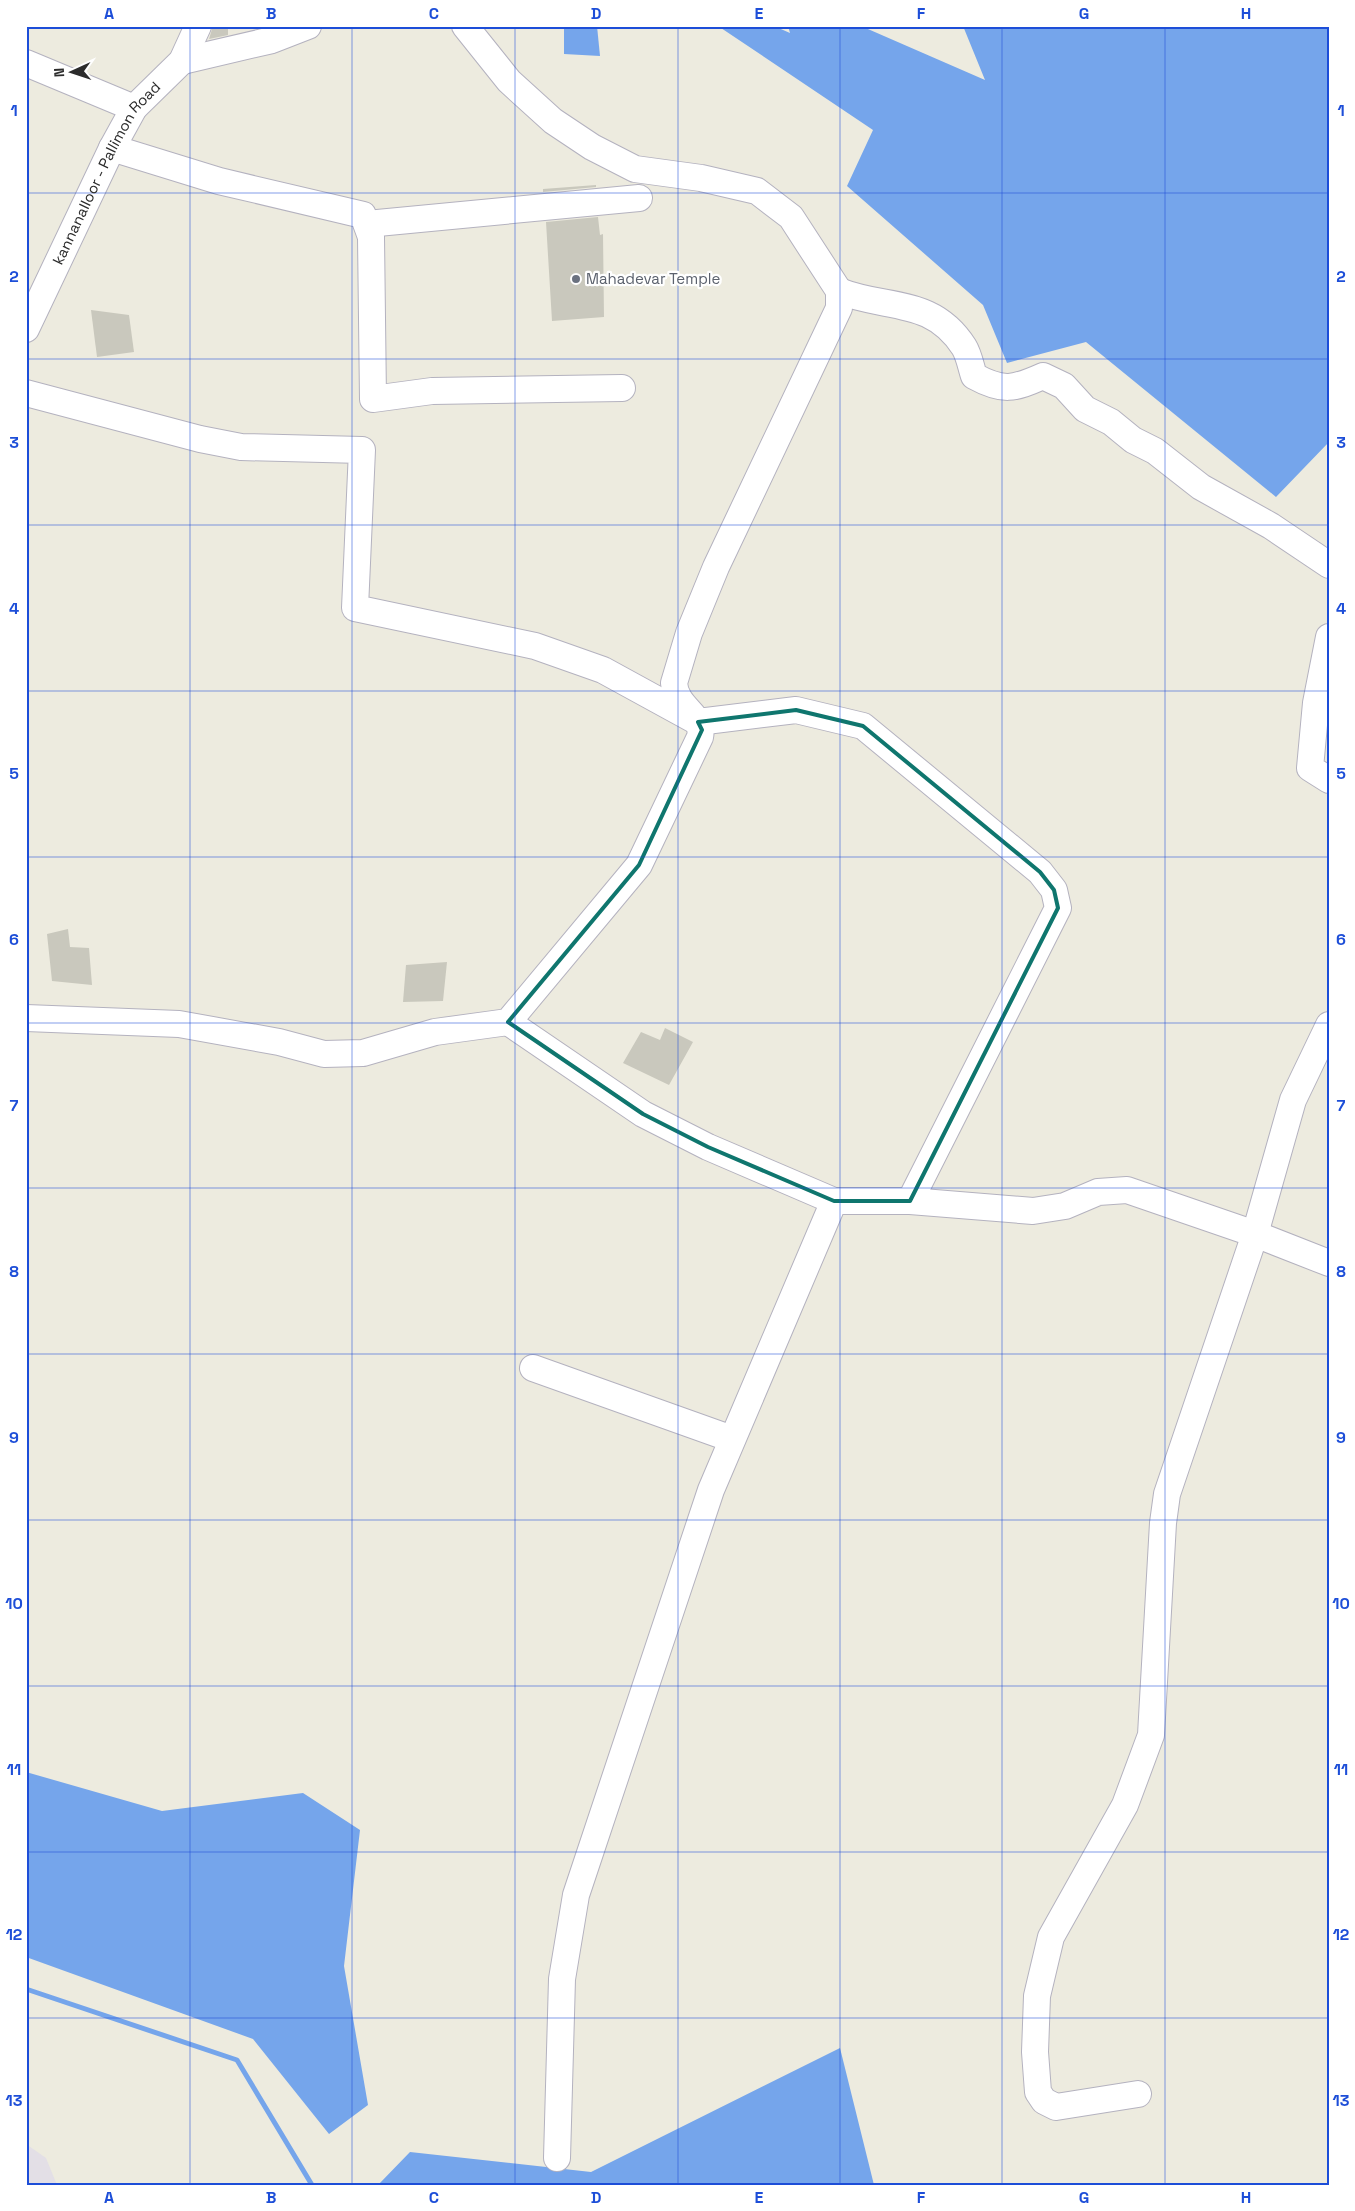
<svg xmlns="http://www.w3.org/2000/svg" width="1355" height="2211" viewBox="0 0 1355 2211" font-family="'Space Grotesk',sans-serif">
	<style>
		.industrial { fill: #e3dfe6 }
		.water { fill: #75a5eb }
		.lines { fill: none; stroke-linecap: round; stroke-linejoin: round }
		.stream { stroke: #75a5eb; stroke-width: 5 }
		.building { fill: #c9c8bd }
		.minor-casing { stroke: #b4b2bf; stroke-width: 28 }
		.minor { stroke: #fff; stroke-width: 26 }
		.marked { fill: none; stroke: #0f766e; stroke-width: 4; stroke-linejoin: round }
		.grid { fill: none; stroke: #1d4ed8; stroke-width: 1; stroke-opacity: 0.55 }
		.worship-dot { fill: #6b7280; stroke: #fff; stroke-width: 2 }
		.labels { text-anchor: middle; stroke-width: 4.5; stroke-linejoin: round; paint-order: stroke }
		.street-label { font-size: 15px; fill: #2c2c2c; stroke: #fff }
		.worship-label { font-size: 15px; fill: #5b616d; stroke: #fff; text-anchor: start }
		.neatline { fill: none; stroke: #1d4ed8; stroke-width: 2 }
		.grid-label { font-size: 16px; text-anchor: middle; font-weight: bold; fill: #1d4ed8 }
	</style>
	<rect width="100%" height="100%" fill="#edebdf"/>
	<polygon class="industrial" points="26,2144 46,2158 57,2185 26,2185"/>
	<g class="water">
		<polygon points="564,26 597,26 600,56 564,54"/>
		<polygon points="722,26 774,26 790,33 788,26 861,26 985,80 963,26 1329,26 1329,442 1276,497 1086,342 1007,363 983,305 847,186 873,130 721,28"/>
		<polygon points="26,1772 162,1811 303,1793 360,1830 344,1966 368,2105 329,2134 253,2039 26,1957"/>
		<polygon points="840,2048 874,2185 378,2185 410,2152 591,2172"/>
	</g>
	<g class="lines">
		<polyline class="stream" points="26,1989 237,2060 312,2185"/>
	</g>
	<g class="building">
		<polygon points="213,26 228,26 228,35 209,39"/>
		<polygon points="596,185 596,187 543,192 543,189"/>
		<polygon points="598,217 600,235 603,234 604,317 552,321 546,222"/>
		<polygon points="91,310 129,315 134,352 97,357"/>
		<polygon points="68,929 70,947 89,948 92,985 52,981 47,934"/>
		<polygon points="447,962 443,1001 403,1002 406,965"/>
		<polygon points="665,1028 693,1042 669,1085 623,1063 641,1032 660,1040"/>
	</g>
	<g class="lines">
		<defs>
			<g id="minor">
				<polyline points="182,61 272,40 308,26"/>
				<polyline points="26,63 134,108"/>
				<polyline points="112,148 219,181 363,215 371,237 373,399 432,391 622,388"/>
				<polyline points="367,224 639,198"/>
				<path d="M 839,291 C 887,310 932,297 964,347 C 969,355 971,367 974,376 C 1003,392 1014,389 1043,376 L 1064,386 L 1085,409 L 1111,422 L 1133,440 L 1155,451 L 1201,487 L 1271,526 L 1329,565"/>
				<path id="s1" d="M 26,329 L 112,148 L 134,108 L 182,61 L 198,26"/>
				<polyline points="26,393 200,439 241,447 362,450 355,608 535,646 603,670 698,722 796,710 863,726 1040,872 1054,890 1058,908 910,1201"/>
				<polyline points="1329,637 1316,703 1310,768 1329,780"/>
				<path d="M 26,1018 L 179,1024 L 279,1042 L 324,1054 L 363,1053 L 435,1032 L 508,1022 L 639,865 L 700,737 C 705,715 676,709 674,683 L 689,633 L 716,567 L 839,308 L 839,291 L 791,217 L 757,191 L 701,178 L 635,169 L 592,147 L 553,121 L 509,81 L 465,26"/>
				<polyline points="508,1022 643,1114 708,1147 834,1201 910,1201 1033,1211 1065,1206 1098,1192 1127,1190 1255,1234 1329,1263"/>
				<polyline points="533,1368 732,1439"/>
				<polyline points="1138,2094 1056,2107 1044,2101 1038,2092 1035,2052 1037,1996 1051,1937 1125,1805 1151,1735 1163,1523 1167,1494 1255,1234 1293,1100 1329,1025"/>
				<polyline points="557,2158 562,1979 576,1895 711,1490 834,1201"/>
			</g>
		</defs>
		<use href="#minor" class="minor-casing"/>
		<use href="#minor" class="minor"/>
	</g>
	<path class="marked" d="M 796,710 L 863,726 L 1040,872 L 1054,890 L 1058,908 L 910,1201 L 834,1201 L 708,1147 L 643,1114 L 508,1022 L 639,865 L 702,730 L 698,722 Z"/>
	<path class="grid" d="M 190,26 L 190,2185M 352,26 L 352,2185M 515,26 L 515,2185M 678,26 L 678,2185M 840,26 L 840,2185M 1002,26 L 1002,2185M 1165,26 L 1165,2185M 26,193 L 1329,193M 26,359 L 1329,359M 26,525 L 1329,525M 26,691 L 1329,691M 26,857 L 1329,857M 26,1023 L 1329,1023M 26,1188 L 1329,1188M 26,1354 L 1329,1354M 26,1520 L 1329,1520M 26,1686 L 1329,1686M 26,1852 L 1329,1852M 26,2018 L 1329,2018"/>
	<circle class="worship-dot" cx="576" cy="279" r="5"/>
	<g class="labels">
		<g class="street-label">
			<text dy="5" stroke="none"><textPath href="#s1" startOffset="176">kannanalloor - Pallimon Road</textPath></text>
		</g>
		<g class="worship-label">
			<text x="586" y="284">Mahadevar Temple</text>
		</g>
	</g>
	<rect width="1355" height="2211" fill="none" stroke="#ffffff" stroke-width="55"/>
	<g transform="translate(72 72) rotate(267)" stroke="#ffffff" stroke-width="4" paint-order="stroke">
	<path d="M0-4L9 19L0 12L-9 19Z" fill="#2c2c2c"/>
	<text y="-8" font-size="14" font-weight="bold" text-anchor="middle" fill="#2c2c2c">N</text>
	</g>
	<rect x="28" y="28" width="1300" height="2156" class="neatline"/>
	<g class="grid-label">
		<text x="109" y="19">A</text>
		<text x="271" y="19">B</text>
		<text x="434" y="19">C</text>
		<text x="596" y="19">D</text>
		<text x="759" y="19">E</text>
		<text x="921" y="19">F</text>
		<text x="1084" y="19">G</text>
		<text x="1246" y="19">H</text>
		<text x="14" y="116">1</text>
		<text x="1341" y="116">1</text>
		<text x="14" y="282">2</text>
		<text x="1341" y="282">2</text>
		<text x="14" y="448">3</text>
		<text x="1341" y="448">3</text>
		<text x="14" y="614">4</text>
		<text x="1341" y="614">4</text>
		<text x="14" y="779">5</text>
		<text x="1341" y="779">5</text>
		<text x="14" y="945">6</text>
		<text x="1341" y="945">6</text>
		<text x="14" y="1111">7</text>
		<text x="1341" y="1111">7</text>
		<text x="14" y="1277">8</text>
		<text x="1341" y="1277">8</text>
		<text x="14" y="1443">9</text>
		<text x="1341" y="1443">9</text>
		<text x="14" y="1609">10</text>
		<text x="1341" y="1609">10</text>
		<text x="14" y="1775">11</text>
		<text x="1341" y="1775">11</text>
		<text x="14" y="1940">12</text>
		<text x="1341" y="1940">12</text>
		<text x="14" y="2106">13</text>
		<text x="1341" y="2106">13</text>
		<text x="109" y="2203">A</text>
		<text x="271" y="2203">B</text>
		<text x="434" y="2203">C</text>
		<text x="596" y="2203">D</text>
		<text x="759" y="2203">E</text>
		<text x="921" y="2203">F</text>
		<text x="1084" y="2203">G</text>
		<text x="1246" y="2203">H</text>
	</g>
</svg>
